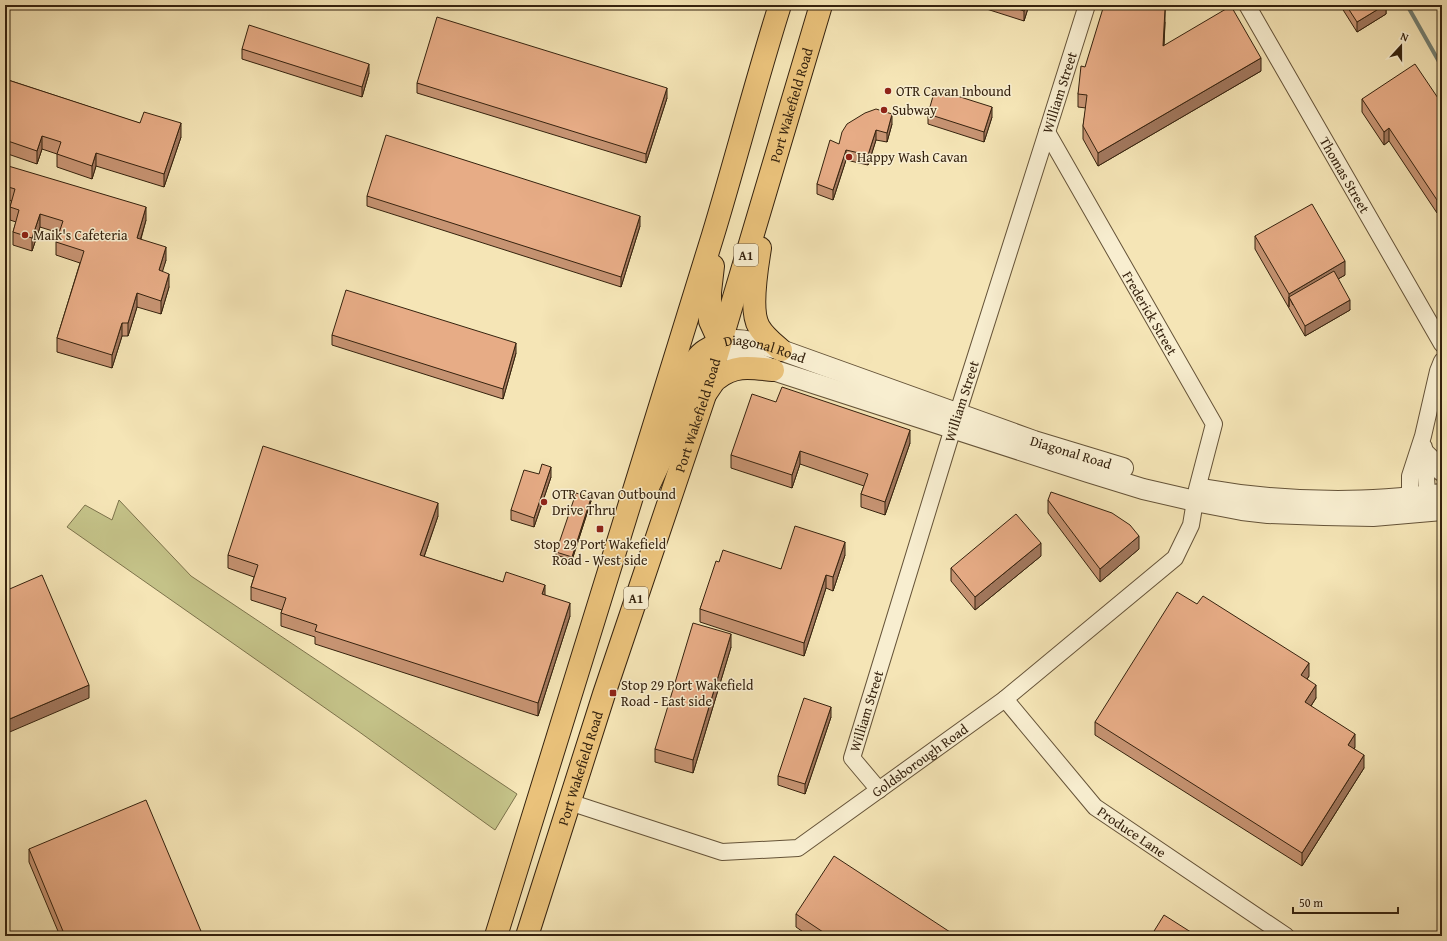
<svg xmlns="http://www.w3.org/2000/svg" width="1447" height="941" viewBox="0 0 1447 941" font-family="'Gentium Book Plus',serif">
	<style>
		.green { fill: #c4c288; stroke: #7c724b }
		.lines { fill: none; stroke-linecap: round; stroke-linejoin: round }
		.stream { stroke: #737f72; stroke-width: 4 }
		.minor-casing { stroke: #655338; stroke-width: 18 }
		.tertiary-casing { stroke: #655338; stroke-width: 22 }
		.trunk-casing { stroke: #35220e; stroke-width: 24 }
		.minor { stroke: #f8eed0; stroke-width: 16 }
		.tertiary { stroke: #f8eed0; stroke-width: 20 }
		.trunk { stroke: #eac27b; stroke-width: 22 }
		.wall { fill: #c79473; stroke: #35220e }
		.shaded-wall { fill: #a2785e; stroke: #35220e }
		.building { fill: #e7ac86; stroke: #35220e }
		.poi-dot { fill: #8f2418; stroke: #f8eed0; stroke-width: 1.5 }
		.labels { text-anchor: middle; stroke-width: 3; stroke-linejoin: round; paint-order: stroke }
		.shield { fill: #f8eed0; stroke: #705f48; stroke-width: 1 }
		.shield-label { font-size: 13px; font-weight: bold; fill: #35220e }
		.poi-label { font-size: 14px; fill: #35220e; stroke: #f8eed0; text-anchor: start }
		.street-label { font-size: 14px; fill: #35220e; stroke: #f8eed0 }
	</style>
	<rect width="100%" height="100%" fill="#f5e5b6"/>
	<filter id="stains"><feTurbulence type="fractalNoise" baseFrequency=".005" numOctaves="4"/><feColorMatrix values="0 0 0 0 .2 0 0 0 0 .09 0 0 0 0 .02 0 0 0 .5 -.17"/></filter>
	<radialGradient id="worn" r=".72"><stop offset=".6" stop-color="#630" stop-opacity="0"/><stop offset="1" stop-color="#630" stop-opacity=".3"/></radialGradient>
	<polygon class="green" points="119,500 191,576 517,794 495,830 358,731 67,527 85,505 112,520"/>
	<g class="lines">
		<polyline class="stream" points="1407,5 1442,67"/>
		<defs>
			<g id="minor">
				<path id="s1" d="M 1247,5 L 1442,344"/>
				<polyline points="1424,447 1428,508"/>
				<polyline points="1413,509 1410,497 1410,476 1423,436 1438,371 1442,361"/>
				<path id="s2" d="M 1005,699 L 1095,807 L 1286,936"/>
				<path id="s3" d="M 879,790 L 852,758 L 953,428 L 1047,132 L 1087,5"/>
				<path id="s4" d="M 569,802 L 722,852 L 798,848 L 1005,699 L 1175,558 L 1191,525 L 1197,489 L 1214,424 L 1047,132"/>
			</g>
			<g id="tertiary">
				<polyline points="720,343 730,351 773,370 1088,472 1143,489 1195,501 1242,510 1268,513 1324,515 1373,516 1442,510"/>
				<path id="s5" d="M 720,343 C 724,342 729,340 733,340 C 747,339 767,346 781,350 L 1034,441 L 1123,468"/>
				<polyline points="1425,454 1442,471"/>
				<path d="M 1202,489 C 1247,497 1293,501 1338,501 C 1373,501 1408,498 1442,494"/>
			</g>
			<g id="trunk">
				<path d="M 760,248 C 757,268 749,310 759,327 C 764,336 773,343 781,350"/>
				<polyline points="713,266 710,292 710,321 720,343"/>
				<path d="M 706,393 C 710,388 713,381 718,378 C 736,364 752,368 773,370"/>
				<path d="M 648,487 L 668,444 L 692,366 C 699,353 706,349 720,343"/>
				<path d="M 496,936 C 568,702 641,469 713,235 C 736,159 756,81 780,5"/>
				<path id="s6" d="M 527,936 L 604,694 L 705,395 L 821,5"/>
			</g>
		</defs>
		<use href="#minor" class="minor-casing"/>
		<use href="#tertiary" class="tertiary-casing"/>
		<use href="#trunk" class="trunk-casing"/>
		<use href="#minor" class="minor"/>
		<use href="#tertiary" class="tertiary"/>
		<use href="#trunk" class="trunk"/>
	</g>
	<g class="wall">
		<polygon points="974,5 1029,5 1024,21"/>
		<polygon points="1340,5 1386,5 1386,14 1357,32"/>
		<polygon points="1165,22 1164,46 1261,71 1098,166 1083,139 1083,126 1086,108 1078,107 1078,94 1085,67"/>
		<polygon points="242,49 369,73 362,97 242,59"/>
		<polygon points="5,79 181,137 164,187 96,166 92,179 57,167 57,154 42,149 37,164 5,153"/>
		<polygon points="417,83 667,98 646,163 417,93"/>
		<polygon points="1362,99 1442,104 1442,210 1437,213 1389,141 1384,145 1362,112"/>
		<polygon points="928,114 992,117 984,142 928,124"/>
		<polygon points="892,124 887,142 876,140 868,165 846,160 833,200 817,194 817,184 839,144"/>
		<polygon points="5,165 146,220 141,239 166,260 162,271 169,287 161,314 137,307 128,336 122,336 112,368 57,352 57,338 80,263 56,255 56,242 59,233 40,227 32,251 13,245 13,232 16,222 10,220 10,207 12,201 5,199"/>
		<polygon points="367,196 640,226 621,287 367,206"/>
		<polygon points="1255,236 1345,275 1338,279 1350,310 1305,336 1255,249"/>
		<polygon points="332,335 516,353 503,399 332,345"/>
		<polygon points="776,402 910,443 885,515 861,507 861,494 864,486 800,464 792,488 731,468 731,455"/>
		<polygon points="539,474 551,477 534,527 511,520 511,510"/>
		<polygon points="1048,500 1139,549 1100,582 1048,513"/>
		<polygon points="591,501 572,560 556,555 556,552"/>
		<polygon points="438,516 424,557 503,582 545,595 570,616 538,716 315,644 315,637 281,626 281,613 282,610 251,600 251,587 254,577 228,568 228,555"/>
		<polygon points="845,555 833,591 826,588 804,656 700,622 700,609 719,562 781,569"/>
		<polygon points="1041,556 975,610 951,581 951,568"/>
		<polygon points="1197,604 1309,676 1307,679 1316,698 1311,706 1355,747 1354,749 1364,768 1302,866 1095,735 1095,722"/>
		<polygon points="731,647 693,773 655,762 655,749"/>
		<polygon points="831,717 805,794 778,785 778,776"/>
		<polygon points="29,849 203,936 60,936 29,862"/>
		<polygon points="796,914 950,936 809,936 796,927"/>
	</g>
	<g class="shaded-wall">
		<polygon points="1026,5 1029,5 1024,21 1024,11"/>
		<polygon points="1385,5 1386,5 1386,14 1357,32 1357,22"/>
		<polygon points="1165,9 1165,22 1163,59 1163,46"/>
		<polygon points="1261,58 1261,71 1098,166 1098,153"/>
		<polygon points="369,64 369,73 362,97 362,87"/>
		<polygon points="667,88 667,98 646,163 646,154"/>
		<polygon points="992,107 992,117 984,142 984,132"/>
		<polygon points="892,114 892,124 887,142 887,133"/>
		<polygon points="181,123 181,137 164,187 164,174"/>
		<polygon points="1389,128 1389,141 1384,145 1384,132"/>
		<polygon points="876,130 876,140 868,165 868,155"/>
		<polygon points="42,136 42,149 37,164 37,151"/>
		<polygon points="846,150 846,160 833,200 833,190"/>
		<polygon points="96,153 96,166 92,179 92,166"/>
		<polygon points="1442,196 1442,210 1437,213 1437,200"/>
		<polygon points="146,207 146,220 137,251 137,238"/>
		<polygon points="40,214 40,227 32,251 32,238"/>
		<polygon points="640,216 640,226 621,287 621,277"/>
		<polygon points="166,247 166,260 159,283 159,270"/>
		<polygon points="1345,261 1345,275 1293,305 1289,297 1289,307 1289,294"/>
		<polygon points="169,274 169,287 161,314 161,301"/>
		<polygon points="137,293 137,307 128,336 128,323"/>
		<polygon points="1350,300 1350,310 1305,336 1305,326"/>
		<polygon points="122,323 122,336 112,368 112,355"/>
		<polygon points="516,343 516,353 503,399 503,389"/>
		<polygon points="910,430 910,443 885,515 885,502"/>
		<polygon points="800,451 800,464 792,488 792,475"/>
		<polygon points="551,467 551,477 534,527 534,518"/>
		<polygon points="591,498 591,501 572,560 572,557"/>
		<polygon points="438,503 438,516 420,568 420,555"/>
		<polygon points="1139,536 1139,549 1100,582 1100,569"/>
		<polygon points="845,542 845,555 833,591 833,577"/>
		<polygon points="1041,543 1041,556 975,610 975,597"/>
		<polygon points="826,575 826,588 804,656 804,643"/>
		<polygon points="545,585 545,598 542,594"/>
		<polygon points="570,603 570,616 538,716 538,703"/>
		<polygon points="731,634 731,647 693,773 693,760"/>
		<polygon points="1309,663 1309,676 1301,688 1301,675"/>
		<polygon points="89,685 89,698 5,734 5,721"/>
		<polygon points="1316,685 1316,698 1305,715 1305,702"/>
		<polygon points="831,707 831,717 805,794 805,784"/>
		<polygon points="1355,734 1355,747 1348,758 1348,745"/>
		<polygon points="1364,755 1364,768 1302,866 1302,853"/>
	</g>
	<g class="building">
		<polygon points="1006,5 1026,5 1024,11"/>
		<polygon points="1104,5 1142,5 1165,9 1163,46 1231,6 1261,58 1098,153 1083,126 1087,95 1078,94 1081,66 1085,67"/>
		<polygon points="1346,5 1385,5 1357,22"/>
		<polygon points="437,17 667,88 646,154 417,83"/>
		<polygon points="249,25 369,64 362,87 242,49"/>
		<polygon points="1415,64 1442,104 1442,196 1437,200 1389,128 1384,132 1362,99"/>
		<polygon points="5,79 140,123 144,112 181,123 164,174 96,153 92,166 57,154 61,142 42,136 37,151 5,140"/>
		<polygon points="935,89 992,107 984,132 928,114"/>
		<polygon points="876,109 892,114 887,133 876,130 868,155 846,150 833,190 817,184 830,140 839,144 842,132 847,124 865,113"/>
		<polygon points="386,135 640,216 621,277 367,196"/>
		<polygon points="5,165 146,207 137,238 166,247 159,270 169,274 161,301 137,293 128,323 122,323 112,355 57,338 84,251 56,242 63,221 40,214 32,238 13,232 19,210 10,207 15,189 5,186"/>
		<polygon points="1312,204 1345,261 1289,294 1255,236"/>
		<polygon points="1334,271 1350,300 1305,326 1289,297"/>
		<polygon points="346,290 516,343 503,389 332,335"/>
		<polygon points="782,387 910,430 885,502 861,494 868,474 800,451 792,475 731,455 752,394 776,402"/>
		<polygon points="263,446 438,503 420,555 503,582 506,572 545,585 542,594 570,603 538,703 315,631 317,625 281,613 286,598 251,587 258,565 228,555"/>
		<polygon points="542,464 551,467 534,518 511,510 524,470 539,474"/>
		<polygon points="1051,492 1112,513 1130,525 1139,536 1100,569 1048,500"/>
		<polygon points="576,493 591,498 572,557 556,552"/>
		<polygon points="1016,514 1041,543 975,597 951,568"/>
		<polygon points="795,526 845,542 833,577 826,575 804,643 700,609 716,561 719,562 723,550 781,569"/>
		<polygon points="42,575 89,685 5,721 5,591"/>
		<polygon points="1177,592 1197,604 1203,596 1309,663 1301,675 1316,685 1305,702 1355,734 1348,745 1364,755 1302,853 1095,722"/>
		<polygon points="693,623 731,634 693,760 655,749"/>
		<polygon points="804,698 831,707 805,784 778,776"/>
		<polygon points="146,800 203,936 65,936 29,849"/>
		<polygon points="834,856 950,932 948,936 829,936 796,914"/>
		<polygon points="1164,915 1197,936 1151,936"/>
	</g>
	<g class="poi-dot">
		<circle cx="888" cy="91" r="4"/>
		<circle cx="884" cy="110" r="4"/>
		<circle cx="849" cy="157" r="4"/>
		<circle cx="25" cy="235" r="4"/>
		<circle cx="544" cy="502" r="4"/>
		<rect x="596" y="525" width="8" height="8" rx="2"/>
		<rect x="609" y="689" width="8" height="8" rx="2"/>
	</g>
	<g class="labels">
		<g class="shield">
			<rect x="734" y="244" width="24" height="22" rx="3"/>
			<rect x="624" y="587" width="24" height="22" rx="3"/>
		</g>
		<g class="shield-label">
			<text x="746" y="260">A1</text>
			<text x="636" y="603">A1</text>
		</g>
		<g class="poi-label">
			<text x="896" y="96">OTR Cavan Inbound</text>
			<text x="892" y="115">Subway</text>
			<text x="857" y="162">Happy Wash Cavan</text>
			<text x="33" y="240">Maik's Cafeteria</text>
			<text x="552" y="499">OTR Cavan Outbound<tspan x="552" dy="16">Drive Thru</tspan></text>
			<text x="600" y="549" text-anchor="middle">Stop 29 Port Wakefield<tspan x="600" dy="16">Road - West side</tspan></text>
			<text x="621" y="690">Stop 29 Port Wakefield<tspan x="621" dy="16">Road - East side</tspan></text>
		</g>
		<g class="street-label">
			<text dy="5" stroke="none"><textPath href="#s3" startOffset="739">William Street</textPath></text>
			<text dy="5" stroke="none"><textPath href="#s6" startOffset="872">Port Wakefield Road</textPath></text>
			<text dy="5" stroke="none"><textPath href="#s1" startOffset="196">Thomas Street</textPath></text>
			<text transform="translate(1150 313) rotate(60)" y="5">Frederick Street</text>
			<text dy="5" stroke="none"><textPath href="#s5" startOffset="46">Diagonal Road</textPath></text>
			<text dy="5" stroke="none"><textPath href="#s3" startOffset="415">William Street</textPath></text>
			<text dy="5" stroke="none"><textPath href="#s6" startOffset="548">Port Wakefield Road</textPath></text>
			<text dy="5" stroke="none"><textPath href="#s5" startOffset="370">Diagonal Road</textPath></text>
			<text dy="5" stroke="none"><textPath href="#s3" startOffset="91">William Street</textPath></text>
			<text dy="5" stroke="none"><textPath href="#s4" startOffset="387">Goldsborough Road</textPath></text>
			<text dy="5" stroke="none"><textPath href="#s6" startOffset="176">Port Wakefield Road</textPath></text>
			<text dy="5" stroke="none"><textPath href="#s2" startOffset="185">Produce Lane</textPath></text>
		</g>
	</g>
	<rect width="1447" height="941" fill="none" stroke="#f5e5b6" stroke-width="20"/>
	<rect x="6" y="6" width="1435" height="929" fill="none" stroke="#35220e" stroke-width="2"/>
	<rect x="10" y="10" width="1427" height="921" fill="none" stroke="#35220e"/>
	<g transform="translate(1401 46) rotate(21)" stroke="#f8eed0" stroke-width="3" paint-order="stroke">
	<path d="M0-3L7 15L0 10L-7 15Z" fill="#35220e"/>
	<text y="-6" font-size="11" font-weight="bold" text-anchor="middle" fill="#35220e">N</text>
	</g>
	<path d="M1293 907v6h105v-6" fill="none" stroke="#35220e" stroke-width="2"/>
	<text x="1299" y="907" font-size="12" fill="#35220e" stroke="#f8eed0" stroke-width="3" paint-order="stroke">50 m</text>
	<rect width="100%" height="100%" filter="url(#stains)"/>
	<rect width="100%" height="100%" fill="url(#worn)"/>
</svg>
